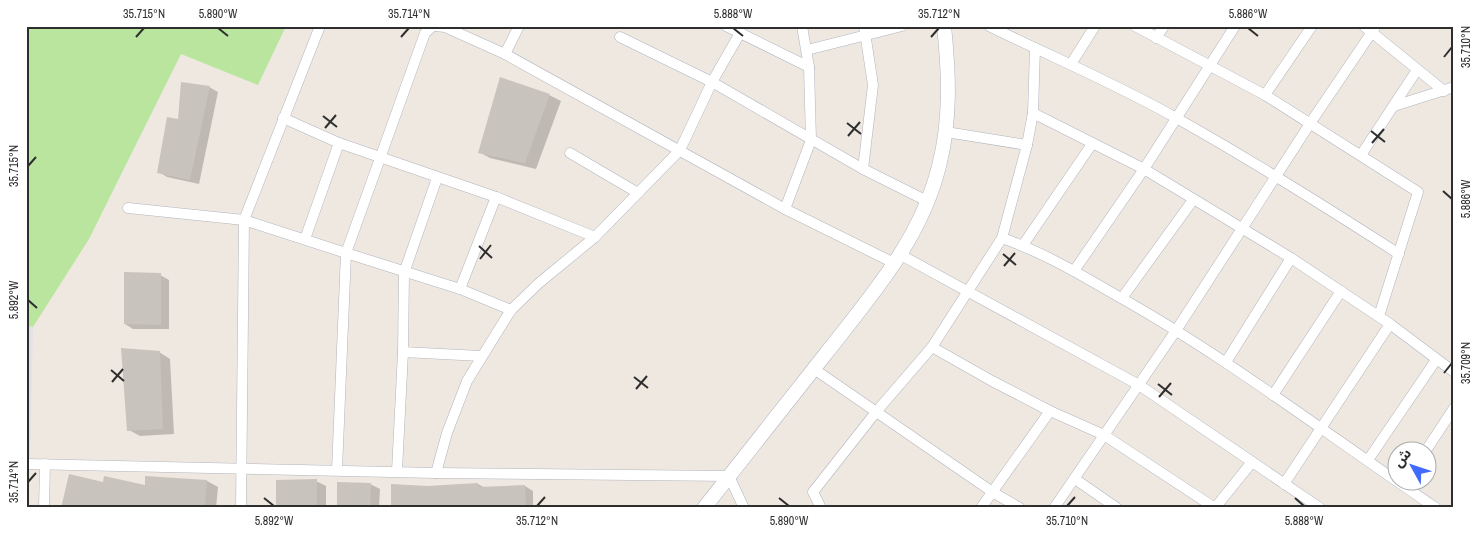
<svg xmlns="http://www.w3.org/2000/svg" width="1480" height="534" viewBox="0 0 1480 534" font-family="'Archivo Narrow','Noto Sans Arabic',sans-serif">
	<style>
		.industrial { fill: #e3e1e8 }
		.green { fill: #b9e59e }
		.shadow { fill: #0003 }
		.building { fill: #c8c3bc }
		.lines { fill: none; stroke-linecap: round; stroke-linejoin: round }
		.street-casing { stroke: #b1b4be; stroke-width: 11 }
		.secondary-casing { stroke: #b1b4be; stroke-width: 15 }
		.street { stroke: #fff; stroke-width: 10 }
		.secondary { stroke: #fff; stroke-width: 14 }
		.ticks { fill: none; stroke: #2e2e2e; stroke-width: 2 }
		.neatline { fill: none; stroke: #2e2e2e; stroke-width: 2 }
		.ticks-label { font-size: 12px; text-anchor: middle; fill: #2e2e2e }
	</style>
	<rect width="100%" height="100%" fill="#efe8e1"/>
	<polygon class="industrial" points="26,326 33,327 29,508 26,508"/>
	<polygon class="green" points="26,26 286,26 258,85 181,54 89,239 33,327 26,326"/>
	<g class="shadow">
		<polygon points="209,87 218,92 199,184 167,177 159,172"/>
		<polygon points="549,95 561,101 536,169 490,158 479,152"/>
		<polygon points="160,275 169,280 169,329 133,329 125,324"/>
		<polygon points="159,352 170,359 174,434 140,436 129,430"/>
		<polygon points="26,481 29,483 27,508 26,508"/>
		<polygon points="207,481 218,487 216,508 62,508 104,484 146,487"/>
		<polygon points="316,481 326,486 326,508 278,508"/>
		<polygon points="370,484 380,489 379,508 338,508"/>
		<polygon points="478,484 485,488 525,486 533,491 533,508 494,508 427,487"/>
	</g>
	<g class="building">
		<polygon points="500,77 550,94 525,163 478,153"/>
		<polygon points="181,82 210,86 190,180 157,173 167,117 178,119"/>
		<polygon points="124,272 161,273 161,325 124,324"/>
		<polygon points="121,348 160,351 163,429 127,431"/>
		<polygon points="69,474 103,482 104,476 145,485 145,476 207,480 205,508 61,508"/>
		<polygon points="317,479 317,508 276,508 276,480"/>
		<polygon points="337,482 371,483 370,508 337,508"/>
		<polygon points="478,483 479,487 525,485 526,508 391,508 391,484 427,486"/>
	</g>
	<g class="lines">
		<defs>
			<g id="street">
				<polyline points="433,26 425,33 346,253 460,289 511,310"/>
				<polyline points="435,26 445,27 505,54 785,209 896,264"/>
				<polyline points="726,26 809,67"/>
				<path d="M 989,26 C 1052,57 1117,84 1178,119 C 1253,161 1326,207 1399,254"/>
				<polyline points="1135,26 1265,95 1418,192 1379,316"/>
				<polyline points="1364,26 1444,91"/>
				<polyline points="620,37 712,82 863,169 927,201"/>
				<polyline points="1156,38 1164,26"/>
				<polyline points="1035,48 1033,113 1027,145 1002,238 932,347 992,381 1050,411 1104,435 1215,508"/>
				<polyline points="807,50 902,26"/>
				<polyline points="505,54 519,26"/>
				<polyline points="1071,64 1095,26"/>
				<polyline points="1265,95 1312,26"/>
				<polyline points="1394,106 1454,87"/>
				<polyline points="1033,113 1144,169 1291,258 1390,324 1454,372"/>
				<polyline points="283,118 339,143 496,197 595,237"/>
				<polyline points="946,132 1027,145"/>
				<polyline points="570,153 638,193"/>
				<polyline points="1361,155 1417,70"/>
				<polyline points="863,169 873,85 864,26"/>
				<polyline points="437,178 404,273 403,352 481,356"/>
				<polyline points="128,208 244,220 346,253 337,470"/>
				<polyline points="785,209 811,140 809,67 802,26"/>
				<path d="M 1002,238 C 1042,252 1078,273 1114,294 C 1227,357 1329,436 1436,508"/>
				<polyline points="305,239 339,143"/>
				<polyline points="1023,245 1092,144"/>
				<polyline points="901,255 1139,385 1320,508"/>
				<polyline points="1074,271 1144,169 1235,26"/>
				<polyline points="460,289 496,197"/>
				<polyline points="1122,298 1193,200"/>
				<polyline points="1226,362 1291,258"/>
				<polyline points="814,369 994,493 1020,508"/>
				<polyline points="1273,395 1341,291"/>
				<polyline points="1425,452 1454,408"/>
				<polyline points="1368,460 1436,360"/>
				<polyline points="26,464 436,473 729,476 744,508"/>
				<polyline points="397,471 403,352"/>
				<polyline points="436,473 447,433 467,381 511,310 539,283 595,237 680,150 712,82 740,33 739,26"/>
				<polyline points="1075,479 1117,508"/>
				<polyline points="1284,484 1390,324"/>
				<polyline points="44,508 45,464"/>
				<polyline points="241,508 244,220 320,26"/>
				<polyline points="821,508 813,492 876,412 932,347"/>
				<polyline points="981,508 1050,411"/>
				<polyline points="1054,508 1177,329 1311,122 1376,26"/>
				<polyline points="1215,508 1252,462"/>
			</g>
			<path id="secondary" d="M 704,508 C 744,457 784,407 824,356 C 870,297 921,240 939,166 C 951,120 949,73 944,26"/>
		</defs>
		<use href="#street" class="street-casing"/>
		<use href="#secondary" class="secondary-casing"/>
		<use href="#street" class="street"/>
		<use href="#secondary" class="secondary"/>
	</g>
	<path class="ticks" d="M 218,28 L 228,36M 733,28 L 743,36M 1248,28 L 1258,36M 136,37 L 144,28M 401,37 L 409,28M 931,37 L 939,28M 1444,57 L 1452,47M 323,116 L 337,127M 847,123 L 861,134M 325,128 L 336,115M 1371,131 L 1385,142M 848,136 L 860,122M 1372,143 L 1384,129M 28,166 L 36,157M 1443,191 L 1452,199M 479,246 L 492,258M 1003,254 L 1016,265M 480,259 L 491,245M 1004,266 L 1015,253M 28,300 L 37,308M 111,370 L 124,381M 1444,373 L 1452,363M 634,377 L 648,388M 112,382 L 123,369M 1158,384 L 1172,395M 636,389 L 647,376M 1159,397 L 1171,383M 28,482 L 36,473M 264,498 L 274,506M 779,498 L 789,506M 1295,498 L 1304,506M 537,506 L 545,497M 1067,506 L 1075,497"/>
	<rect width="1480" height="534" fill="none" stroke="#ffffff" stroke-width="55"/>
	<g transform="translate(1412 466) rotate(310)"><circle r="24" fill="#ffffff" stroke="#ababab"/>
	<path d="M0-4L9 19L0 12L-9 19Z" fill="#416bfc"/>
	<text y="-8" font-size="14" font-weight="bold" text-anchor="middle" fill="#2e2e2e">ش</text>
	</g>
	<rect x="28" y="28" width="1424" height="478" class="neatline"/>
	<g class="ticks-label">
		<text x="144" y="18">35.715°N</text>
		<text x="218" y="18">5.890°W</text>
		<text x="409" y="18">35.714°N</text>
		<text x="733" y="18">5.888°W</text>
		<text x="939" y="18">35.712°N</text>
		<text x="1248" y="18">5.886°W</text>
		<text transform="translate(1466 47) rotate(-90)" y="4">35.710°N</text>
		<text transform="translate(14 166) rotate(-90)" y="4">35.715°N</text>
		<text transform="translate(1466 199) rotate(-90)" y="4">5.886°W</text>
		<text transform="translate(14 300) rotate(-90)" y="4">5.892°W</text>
		<text transform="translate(1466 363) rotate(-90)" y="4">35.709°N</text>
		<text transform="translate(14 482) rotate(-90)" y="4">35.714°N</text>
		<text x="274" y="525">5.892°W</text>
		<text x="537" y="525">35.712°N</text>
		<text x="789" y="525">5.890°W</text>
		<text x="1067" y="525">35.710°N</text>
		<text x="1304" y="525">5.888°W</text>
	</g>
</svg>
